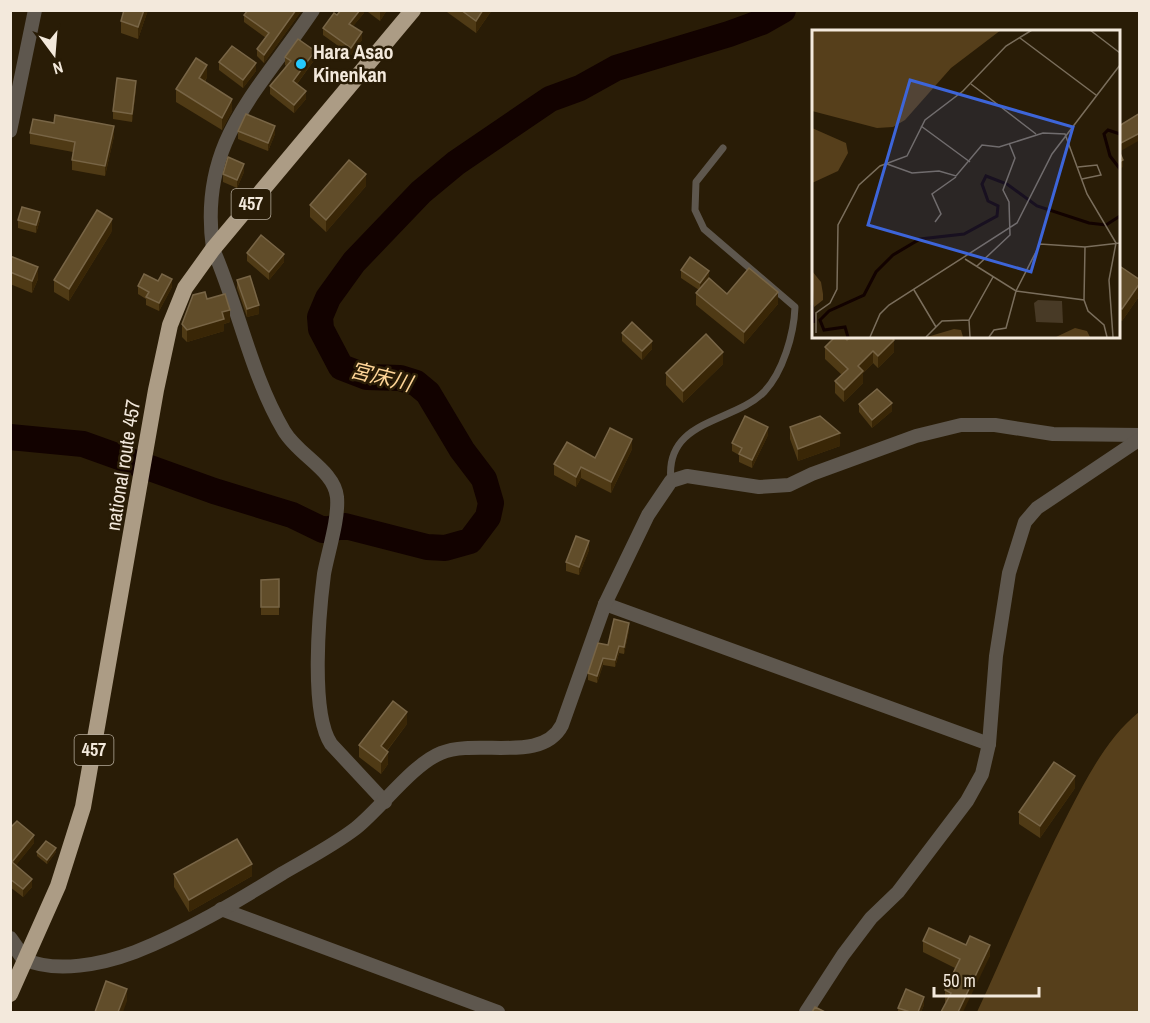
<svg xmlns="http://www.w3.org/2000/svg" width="1150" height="1023" viewBox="0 0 1150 1023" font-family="'Archivo Narrow','Noto Sans JP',sans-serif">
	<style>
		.forest { fill: #563f1b }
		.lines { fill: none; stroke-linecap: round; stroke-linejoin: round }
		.river { stroke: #120200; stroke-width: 26 }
		.service { stroke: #5e574e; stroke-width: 7 }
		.minor { stroke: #5e574e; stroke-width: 14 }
		.tertiary { stroke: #5e574e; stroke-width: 16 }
		.trunk { stroke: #ac9c85; stroke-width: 16 }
		.wall { fill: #4f3a15 }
		.shaded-wall { fill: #392606 }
		.building { fill: #614d2a; stroke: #786546; stroke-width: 1.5 }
		.poi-dot { fill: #24c9fe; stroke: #291c06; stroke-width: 2 }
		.labels { text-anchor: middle; stroke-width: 5; stroke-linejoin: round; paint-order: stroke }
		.shield { fill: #291c06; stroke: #b6ac9c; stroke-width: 1.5 }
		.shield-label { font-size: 18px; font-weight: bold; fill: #f3e9dc }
		.poi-label { font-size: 20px; font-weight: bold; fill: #f3e9dc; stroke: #291c06; text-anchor: start }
		.street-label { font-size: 20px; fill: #f3e9dc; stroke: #291c06 }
		.water-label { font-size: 21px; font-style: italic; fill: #fed497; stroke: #291c06 }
		.inset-river { fill: none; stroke: #120200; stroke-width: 3 }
		.inset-road { fill: none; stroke: #7a6e5c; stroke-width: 1.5 }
		.view { fill: #3d65d9; fill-opacity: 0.15; stroke: #3d65d9; stroke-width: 3 }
		.inset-edge { fill: none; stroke: #f3e9dc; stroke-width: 3 }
	</style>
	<rect width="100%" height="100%" fill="#291c06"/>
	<path class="forest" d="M 1139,712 L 1139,1012 L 977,1012 C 1008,946 1035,877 1069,812 C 1087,777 1108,737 1139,712 Z"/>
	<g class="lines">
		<polyline class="river" points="10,437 83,444 214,491 292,515 323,530 345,526 427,547 445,548 470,541 488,517 491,503 484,479 462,450 428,393 416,383 400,378 367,377 341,367 321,329 320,317 328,298 354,262 421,192 456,163 550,99 580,88 616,68 729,34 762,22 783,10"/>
		<path class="service" d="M 671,481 C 664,419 734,423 764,392 C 783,372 794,334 795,307 L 704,229 L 695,210 L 696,182 L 723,148"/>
		<g class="minor">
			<path d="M 313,10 C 257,94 198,141 213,249 C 239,309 251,375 284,431 C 299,456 334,470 337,497 C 339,519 328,552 324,574 C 319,613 310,713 331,744 L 385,802"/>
			<polyline points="10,131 35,10"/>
			<polyline points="605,604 989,744"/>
			<polyline points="221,909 498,1012"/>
			<path d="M 24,959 C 56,974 103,964 135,952 C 186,932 236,902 283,873 C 307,859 334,845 356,828 C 381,808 413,764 441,753 C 478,738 542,764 562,725 L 605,604 L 648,515 L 671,481 L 687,476 L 759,487 L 789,485 L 812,474 L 916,436 L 961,425 L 995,425 L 1053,434 L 1140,435"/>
			<polyline points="806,1012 843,955 871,918 898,892 967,801 982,774 989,744 996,656 1009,573 1025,522 1037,508 1140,439"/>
		</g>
		<polyline class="tertiary" points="10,939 24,959"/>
		<polyline class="trunk" points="10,994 58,886 83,807 156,390 170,325 185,288 213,249 413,10"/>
	</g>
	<g class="wall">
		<polygon points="148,10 138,39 121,33 121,21"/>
		<polygon points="248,10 302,10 264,63 257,56 257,49 266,38 244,22 244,15"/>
		<polygon points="364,10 364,13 353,26 362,40 351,55 323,35 323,28 337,15"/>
		<polygon points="368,10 387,10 380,21 368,12"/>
		<polygon points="447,10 492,10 476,33 447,12"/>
		<polygon points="285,57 315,59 297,84 306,99 294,113 270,94 270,86 286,66 285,65"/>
		<polygon points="219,62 256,71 243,88 219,70"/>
		<polygon points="207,77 205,82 232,111 222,130 176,102 176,89"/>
		<polygon points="136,89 132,122 113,119 113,111"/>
		<polygon points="238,131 275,134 268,151 238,139"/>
		<polygon points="30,133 114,136 105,176 72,170 72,160 73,152 30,144"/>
		<polygon points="244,172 237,188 223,182 223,174"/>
		<polygon points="366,186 326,232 310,217 310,205"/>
		<polygon points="18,220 40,220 36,233 18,228"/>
		<polygon points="112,231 69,301 54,292 54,280"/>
		<polygon points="247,253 284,262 269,280 247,261"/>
		<polygon points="10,256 38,279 32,293 10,284"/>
		<polygon points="681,270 709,279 727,294 778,304 744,344 696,305 696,293 699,290 681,278"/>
		<polygon points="1119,271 1140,280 1140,295 1122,321 1119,319"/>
		<polygon points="237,280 259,314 247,317 237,288"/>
		<polygon points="158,281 172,287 159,311 146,305 146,299 138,294 138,286"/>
		<polygon points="207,299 230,322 224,324 224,331 187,342 182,337 182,324"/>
		<polygon points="622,333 652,349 642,360 622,341"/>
		<polygon points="847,340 894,352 878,368 873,363 863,373 863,383 844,402 835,393 835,381 842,375 825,359 825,347"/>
		<polygon points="723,364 683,403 666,385 666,373"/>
		<polygon points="859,404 892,411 872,428 859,412"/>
		<polygon points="790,427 840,446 798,461 790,439"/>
		<polygon points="768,435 752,468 739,462 739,455 732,451 732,443"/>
		<polygon points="632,449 611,493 581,478 576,487 554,475 554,464 595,458"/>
		<polygon points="589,550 579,575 566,571 566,562"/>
		<polygon points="279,579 279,615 261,615 261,580"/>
		<polygon points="629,630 624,654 619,653 615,667 603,665 597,683 588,680 588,673 608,645"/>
		<polygon points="407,724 387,751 388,764 381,774 359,757 359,745"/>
		<polygon points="1075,788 1040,838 1019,824 1019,812"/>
		<polygon points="10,828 34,843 16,865 32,887 23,897 10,887"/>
		<polygon points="37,852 56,852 47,864 37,856"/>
		<polygon points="174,874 252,876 189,912 174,887"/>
		<polygon points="923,941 990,956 946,1002 945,1002 945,990 955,968 923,952"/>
		<polygon points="924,1005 921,1012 898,1012 898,1008"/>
	</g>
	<g class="shaded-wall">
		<polygon points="144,10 148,10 138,39 138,27"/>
		<polygon points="296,10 302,10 264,63 264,55"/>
		<polygon points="360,10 364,10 364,13 349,31 349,24"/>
		<polygon points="380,10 387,10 380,21"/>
		<polygon points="483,10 492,10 476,33 476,21"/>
		<polygon points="362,32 362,40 351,55 351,48"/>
		<polygon points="315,51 315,59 293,89 293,81"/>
		<polygon points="256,63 256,71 243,88 243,80"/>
		<polygon points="207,65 207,77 199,90 199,78"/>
		<polygon points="136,81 136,89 132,122 132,114"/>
		<polygon points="306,91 306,99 294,113 294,105"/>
		<polygon points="232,99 232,111 222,130 222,118"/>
		<polygon points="114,126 114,136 105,176 105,166"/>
		<polygon points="275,126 275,134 268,151 268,143"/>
		<polygon points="1140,133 1140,140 1119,152 1119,144"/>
		<polygon points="1123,160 1123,167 1119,170 1119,162"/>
		<polygon points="244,164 244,172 237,188 237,180"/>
		<polygon points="366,174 366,186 326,232 326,220"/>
		<polygon points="40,212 40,220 36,233 36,225"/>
		<polygon points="112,219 112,231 69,301 69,289"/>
		<polygon points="284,254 284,262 269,280 269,272"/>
		<polygon points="38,267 38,279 32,293 32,281"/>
		<polygon points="709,271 709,279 700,291 700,283"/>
		<polygon points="172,279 172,287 159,311 159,303"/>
		<polygon points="1140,283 1140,295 1122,321 1122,309"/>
		<polygon points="778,292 778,304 744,344 744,332"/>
		<polygon points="259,305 259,314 247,317 247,309"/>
		<polygon points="230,310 230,322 224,324 224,331 187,342 187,330 222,312"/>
		<polygon points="894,340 894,352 878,368 878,356"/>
		<polygon points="652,341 652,349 642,360 642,351"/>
		<polygon points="873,351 873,363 863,373 863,383 844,402 844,390 858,366"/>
		<polygon points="723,352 723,364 683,403 683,391"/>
		<polygon points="892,403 892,411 872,428 872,420"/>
		<polygon points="768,427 768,435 752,468 752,460"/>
		<polygon points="840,433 840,446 798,461 798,449"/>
		<polygon points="632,439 632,449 611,493 611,482"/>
		<polygon points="581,467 581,478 576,487 576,477"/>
		<polygon points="589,541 589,550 579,575 579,567"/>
		<polygon points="629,623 629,630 624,654 624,647"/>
		<polygon points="619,646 619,653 615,667 615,660"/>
		<polygon points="603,658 603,665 597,683 597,676"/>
		<polygon points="407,712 407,724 381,758 381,746"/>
		<polygon points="388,752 388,764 381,774 381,762"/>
		<polygon points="1075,776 1075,788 1040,838 1040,826"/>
		<polygon points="34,835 34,843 12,870 12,862"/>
		<polygon points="56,848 56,852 47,864 47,860"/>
		<polygon points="252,864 252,876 189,912 189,900"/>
		<polygon points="32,879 32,887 23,897 23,889"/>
		<polygon points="990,945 990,956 963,1012 958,1012"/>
		<polygon points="127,989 127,1001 123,1012 118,1012"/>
		<polygon points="924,997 924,1005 921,1012 918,1012"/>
	</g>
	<g class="building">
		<polygon points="124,10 144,10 138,27 121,21"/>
		<polygon points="248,10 296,10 264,55 257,49 269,33 244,15"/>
		<polygon points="341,10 360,10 349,24 362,32 351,48 323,28 334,13 337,15"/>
		<polygon points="461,10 483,10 476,21"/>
		<polygon points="298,39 315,51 293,81 306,91 294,105 270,86 291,61 285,57"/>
		<polygon points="232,46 256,63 243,80 219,62"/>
		<polygon points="196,58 207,65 199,78 232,99 222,118 176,89"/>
		<polygon points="117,78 136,81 132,114 113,111"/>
		<polygon points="1140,113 1140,133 1119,144 1119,126"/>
		<polygon points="246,114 275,126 268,143 238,131"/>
		<polygon points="55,115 114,126 105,166 72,160 75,142 30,133 33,119 54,123"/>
		<polygon points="1119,151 1123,160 1119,162"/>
		<polygon points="228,157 244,164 237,180 223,174"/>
		<polygon points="349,160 366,174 326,220 310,205"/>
		<polygon points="22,207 40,212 36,225 18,220"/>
		<polygon points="97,210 112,219 69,289 54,280"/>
		<polygon points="261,235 284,254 269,272 247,253"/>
		<polygon points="10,256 38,267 32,281 10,272"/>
		<polygon points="690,257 709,271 700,283 681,270"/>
		<polygon points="1121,267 1140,280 1140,283 1122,309 1119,307 1119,271"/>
		<polygon points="749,268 778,292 744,332 696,293 709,278 727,294"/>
		<polygon points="144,274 158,281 162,274 172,279 159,303 146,297 149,292 138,286"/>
		<polygon points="250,276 259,305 247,309 237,280"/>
		<polygon points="205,292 207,299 225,294 230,310 222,312 224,319 187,330 182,324 193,295"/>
		<polygon points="632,322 652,341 642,351 622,333"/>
		<polygon points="706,334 723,352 683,391 666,373"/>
		<polygon points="836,336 843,336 847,340 852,336 890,336 894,340 878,356 873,351 858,366 863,371 844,390 835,381 848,369 825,347"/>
		<polygon points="877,389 892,403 872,420 859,404"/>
		<polygon points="745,416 768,427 752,460 739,454 742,448 732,443"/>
		<polygon points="820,416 840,433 798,449 790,427"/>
		<polygon points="610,428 632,439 611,482 581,467 576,477 554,464 567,442 595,458"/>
		<polygon points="576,536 589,541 579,567 566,562"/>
		<polygon points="279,579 279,607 261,607 261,580"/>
		<polygon points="614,619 629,623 624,647 619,646 615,660 603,658 597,676 588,673 598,643 608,645"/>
		<polygon points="393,701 407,712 381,746 388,752 381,762 359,745"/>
		<polygon points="1054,762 1075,776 1040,826 1019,812"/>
		<polygon points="17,821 34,835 12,862 32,879 23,889 10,879 10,828"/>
		<polygon points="237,839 252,864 189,900 174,874"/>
		<polygon points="46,841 56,848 47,860 37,852"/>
		<polygon points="929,928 966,945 970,936 990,945 958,1012 941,1012 951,993 945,990 960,959 923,941"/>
		<polygon points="106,981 127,989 118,1012 95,1012"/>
		<polygon points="906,989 924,997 918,1012 910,1012 898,1008"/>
		<polygon points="815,1007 825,1012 812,1012"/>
	</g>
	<circle class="poi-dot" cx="301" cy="64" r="6"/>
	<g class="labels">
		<g class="shield">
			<rect x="231.5" y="189" width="39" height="30" rx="4.5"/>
			<rect x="74.5" y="735" width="39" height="30" rx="4.5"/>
		</g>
		<g class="shield-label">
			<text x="251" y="210">457</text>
			<text x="94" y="756">457</text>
		</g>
		<g class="poi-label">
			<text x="313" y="59">Hara Asao<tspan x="313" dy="23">Kinenkan</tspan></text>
		</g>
		<g class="street-label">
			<text transform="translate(123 465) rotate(-81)" y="7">national route 457</text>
		</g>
		<g class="water-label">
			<text transform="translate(381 377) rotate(14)" y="7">宮床川</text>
		</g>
	</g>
	<g transform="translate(812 30)">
		<rect width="308" height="308" fill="#291c06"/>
		<path d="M 226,270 L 250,271 L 251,293 L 224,292 L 222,273 Z" fill="#483a26"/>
		<path d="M 0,0 L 189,0 L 139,38 L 93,90 L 81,97 L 65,98 L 0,81 ZM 0,98 L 34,113 L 36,123 L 26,141 L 0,153 ZM 0,241 L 9,252 L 11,264 L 11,270 L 2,277 ZM 263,298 L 275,301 L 278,307 L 244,307 ZM 142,299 L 149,300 L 151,307 L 115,307 Z" fill="#563f1b"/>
		<path class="inset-river" d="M 308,104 L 296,100 L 292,104 L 298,126 L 308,139M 0,275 L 2,293M 36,307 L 33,297 L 12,300 L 8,290 L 17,281 L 52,265 L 64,242 L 81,225 L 108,209 L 152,204 L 185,186 L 186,176 L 176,171 L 170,154 L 174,146 L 195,154 L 225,176 L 277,193 L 294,195 L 308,186"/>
		<path class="inset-road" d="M 278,0 L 308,23M 208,8 L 284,65M 159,54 L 224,104M 109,96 L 158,132M 75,134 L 100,143 L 127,141 L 144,146 L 170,115 L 187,117 L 231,103 L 253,104 L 275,164 L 304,213 L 297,250 L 301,307M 266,137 L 285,135 L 289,145 L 270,149M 123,192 L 129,184 L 120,164 L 144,147M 153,229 L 204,261 L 272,270 L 276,281 L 292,295 L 295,307M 165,236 L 198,205 L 197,172 L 191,160 L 203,128 L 197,113M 102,260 L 124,297M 272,270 L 273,217M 4,303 L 4,283 L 18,273 L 25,259 L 26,195 L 47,155 L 68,136 L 95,126 L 113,90 L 151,61 L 194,16 L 220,0M 58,307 L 68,284 L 77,275 L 205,193 L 240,124 L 308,35M 114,307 L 130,291 L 157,290M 158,307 L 157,290 L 181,247M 177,307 L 182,300 L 194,298 L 204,261 L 228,214 L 273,217 L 308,213"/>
		<path class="view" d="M 98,50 L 261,97 L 219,242 L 56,195 Z"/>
		<rect width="308" height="308" class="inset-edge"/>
	</g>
	<rect width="1150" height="1023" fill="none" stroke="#f3e9dc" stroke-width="24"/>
	<g transform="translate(54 54) rotate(164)" stroke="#291c06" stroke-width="4.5" paint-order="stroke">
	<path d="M0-4.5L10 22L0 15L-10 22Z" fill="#f3e9dc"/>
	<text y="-9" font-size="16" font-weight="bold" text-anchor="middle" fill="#f3e9dc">N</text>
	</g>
	<path d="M934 987v9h105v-9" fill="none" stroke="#f3e9dc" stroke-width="3"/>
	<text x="943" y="987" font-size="18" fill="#f3e9dc" stroke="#291c06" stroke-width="4.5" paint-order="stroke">50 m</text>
</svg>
